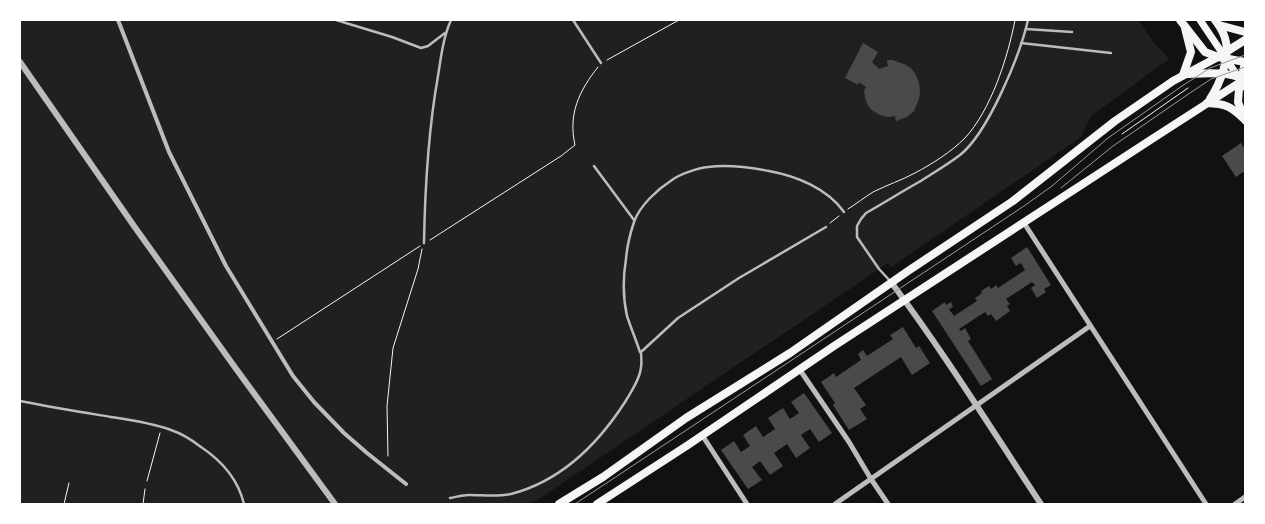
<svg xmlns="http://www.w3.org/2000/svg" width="1265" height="524" viewBox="0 0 1265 524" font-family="Helvetica,sans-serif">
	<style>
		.green { fill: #202020 }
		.building { fill: #4a4a4a }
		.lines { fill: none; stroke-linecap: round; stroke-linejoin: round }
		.path { stroke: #f5f5f5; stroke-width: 1 }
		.service { stroke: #bcbcbc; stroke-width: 2.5 }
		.pedestrian { stroke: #bcbcbc; stroke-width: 4 }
		.minor { stroke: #bcbcbc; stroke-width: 5 }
		.tertiary { stroke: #bcbcbc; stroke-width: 6 }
		.secondary { stroke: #f5f5f5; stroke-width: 7 }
		.primary { stroke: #f5f5f5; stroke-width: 8 }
		.tram { stroke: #9a9a9a; stroke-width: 1 }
	</style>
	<rect width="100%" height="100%" fill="#111"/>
	<polygon class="green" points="20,20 1138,20 1154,43 1169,59 1091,116 1081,137 891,267 888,263 542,497 530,504 20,504"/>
	<g class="building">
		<polygon points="863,43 878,52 872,62 879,69 888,66 887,60 892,60 904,64 911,68 916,75 919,83 920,91 919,99 914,111 907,117 896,121 895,116 888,117 880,115 873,111 868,106 865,98 864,91 866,87 859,82 858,85 845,78"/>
		<polygon points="1241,143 1245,150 1245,175 1243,172 1236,177 1222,156"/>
		<polygon points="1027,247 1051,285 1044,289 1046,292 1037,298 1031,288 1035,285 1032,282 1006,299 1010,304 1007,306 1010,311 996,321 991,314 988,316 985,312 959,329 961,331 965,328 971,339 968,341 992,379 981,386 932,311 945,302 946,305 951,302 953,307 949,309 954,316 977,301 975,298 982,293 981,291 989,286 991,289 996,285 998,288 1025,270 1021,263 1016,266 1011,258"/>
		<polygon points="903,327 916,348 919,346 930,363 912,375 901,357 854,388 866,405 860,409 867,419 849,430 833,405 835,403 821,382 834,373 836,377 861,360 858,354 863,350 867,356 893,339 890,335"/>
		<polygon points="804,393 832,433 819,442 810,429 801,435 810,448 796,458 787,444 774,453 783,466 770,475 760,461 752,467 762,480 748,489 721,450 734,441 741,452 750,446 743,435 756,426 763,437 775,429 768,418 783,408 790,419 799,413 791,402"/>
	</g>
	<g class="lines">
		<g class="path">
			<polyline points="607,60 679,20"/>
			<polyline points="1122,134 1188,88"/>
			<path d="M 848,209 C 856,204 865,197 873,192 C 887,185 902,180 915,173 C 932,164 951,152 965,138 C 991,110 1008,57 1015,20"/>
			<polyline points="830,223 839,216"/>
			<path d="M 430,240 L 561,156 L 575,145 C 568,114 579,91 598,67"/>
			<polyline points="277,339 420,246"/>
			<polyline points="388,456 387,406 393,348 418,269 422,249"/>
			<polyline points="147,481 160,433"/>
			<polyline points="64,504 69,483"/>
			<polyline points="143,504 145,489"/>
		</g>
		<g class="service">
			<polyline points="336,20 392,37 421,48 428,46 445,33"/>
			<polyline points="573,20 601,63"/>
			<polyline points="1026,29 1072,32"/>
			<polyline points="1021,43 1111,53"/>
			<polyline points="594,166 634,220"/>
			<path d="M 424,243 C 425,186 428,132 438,76 C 441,57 443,38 451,20"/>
			<path d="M 891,282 L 879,269 L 857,237 L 857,226 L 861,219 L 866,213 C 884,203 901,192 919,182 C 933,173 947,165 960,155 C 988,133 1020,55 1028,20"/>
			<path d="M 640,352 C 636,340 631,328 627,316 C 623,298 623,277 626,259 C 627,246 630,234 634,222 C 640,205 658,189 672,180 C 680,174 698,168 708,167 C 728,164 749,167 769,171 C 796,176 827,188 844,212"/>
			<path d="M 20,401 C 50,407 81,412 111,417 C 131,420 152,423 171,430 C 183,434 192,440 201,447 C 222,461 238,479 244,504"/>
			<path d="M 450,498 C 456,497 463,495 469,495 C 483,495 497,497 511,494 C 561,481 598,444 625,402 C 631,392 640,379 641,367 C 642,362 641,357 641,352 L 678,318 L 739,278 L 826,227"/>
		</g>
		<polyline class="pedestrian" points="118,20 169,152 226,266 293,376 314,402 344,433 367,453 406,484"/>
		<g class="minor">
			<polyline points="1024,223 1206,504"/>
			<polyline points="800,370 849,442 871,479 888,504"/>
			<polyline points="702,435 747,504"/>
			<polyline points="835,504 1090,326"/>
			<polyline points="1235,504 1245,497"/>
		</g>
		<g class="tertiary">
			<polyline points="20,62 134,226 234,366 335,504"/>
			<path d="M 891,282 C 945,354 992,430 1041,504"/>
		</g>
		<polyline class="secondary" points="1200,20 1245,87"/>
		<g class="primary">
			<polyline points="1180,20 1205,52 1218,57 1245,62"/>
			<polyline points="1219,25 1245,32"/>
			<path d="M 1188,74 C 1206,73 1228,71 1245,80"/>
			<polyline points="1183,75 1191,52 1185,28"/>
			<path d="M 1210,99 C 1220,84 1231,56 1225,38 C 1223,32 1219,25 1215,20"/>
			<path d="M 1207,103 C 1226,104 1230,106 1243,118"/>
			<polyline points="1245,120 1238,102 1239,89 1245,63"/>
			<polyline points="559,504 603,477 686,418 790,353 908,271 1013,201 1115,121 1173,81 1218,57 1245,40"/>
			<polyline points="597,504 688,445 834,346 1152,139 1245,79"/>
		</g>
		<g class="tram">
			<polyline points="1061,188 1113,146 1187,95 1211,79 1245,67"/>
			<polyline points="575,504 1024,206 1052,186 1108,138 1182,86 1210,68 1245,55"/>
		</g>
	</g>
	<rect width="1265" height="524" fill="none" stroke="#ffffff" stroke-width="42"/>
</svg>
